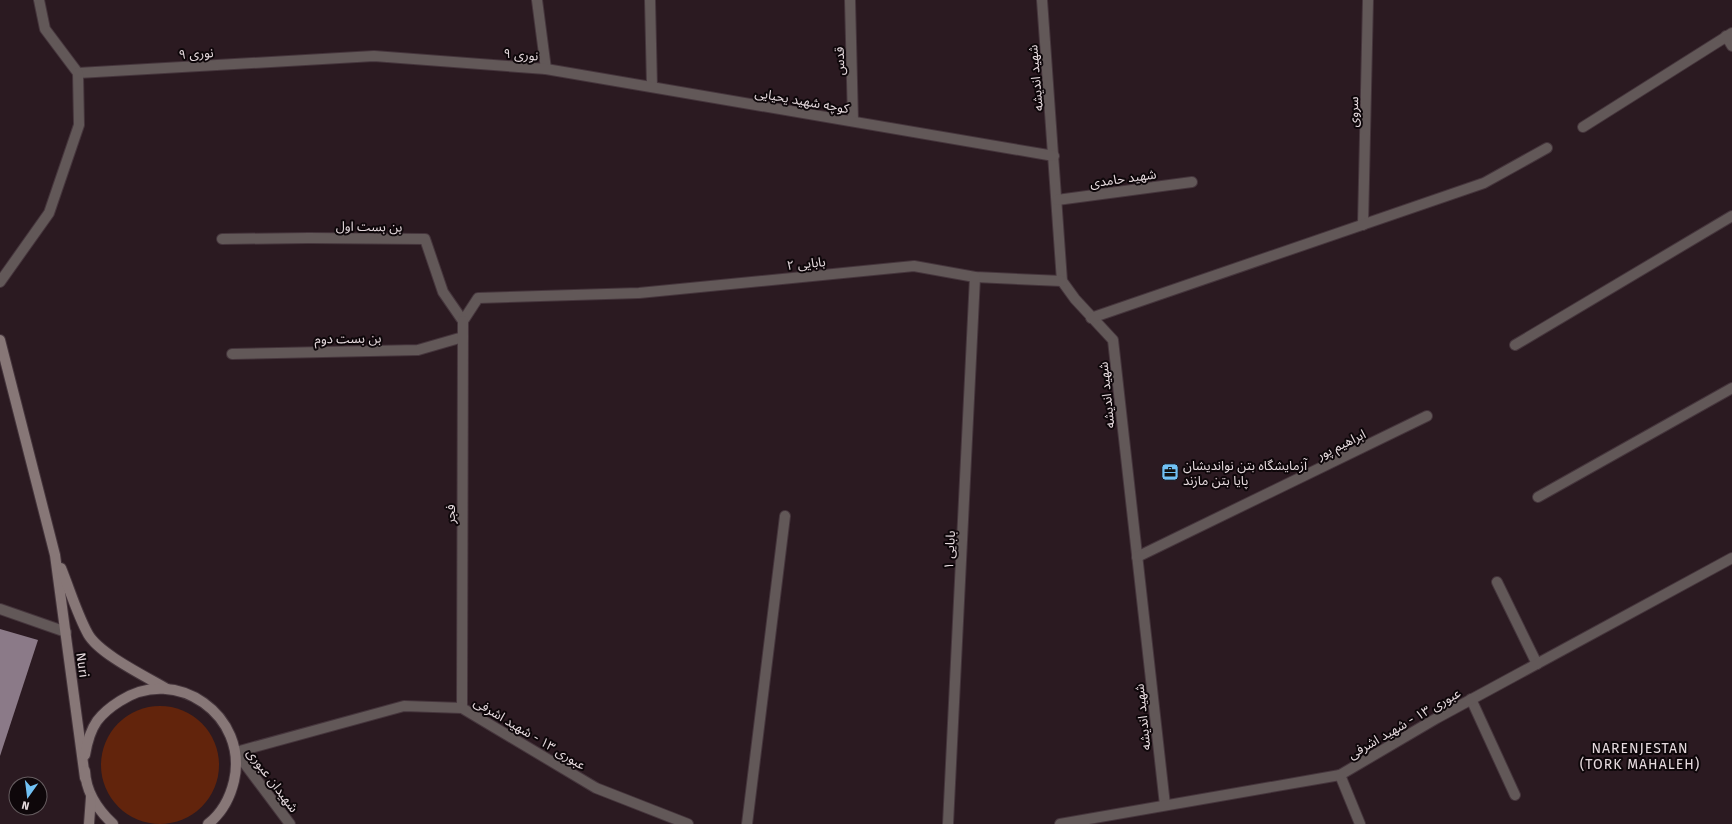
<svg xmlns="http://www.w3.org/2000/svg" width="1732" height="824" viewBox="0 0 1732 824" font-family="'Fira Sans','Noto Sans Arabic',sans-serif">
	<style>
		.green { fill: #62240c }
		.building { fill: #8b7a88 }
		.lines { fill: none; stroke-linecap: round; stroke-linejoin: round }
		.street-casing { stroke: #45353c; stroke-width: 12 }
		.secondary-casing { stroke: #45353c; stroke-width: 12 }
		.street { stroke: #625858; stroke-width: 10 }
		.secondary { stroke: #877777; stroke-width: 10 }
		.labels { text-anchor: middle; stroke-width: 4; stroke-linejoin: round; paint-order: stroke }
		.street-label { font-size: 13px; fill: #e7dbdf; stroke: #0e070a }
		.poi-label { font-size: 13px; fill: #e7dbdf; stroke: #0e070a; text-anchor: start }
		.neighbourhood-label { font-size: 14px; letter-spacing: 1px; fill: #e7dbdf; stroke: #0e070a }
	</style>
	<rect width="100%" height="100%" fill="#2b1a21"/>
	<circle class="green" cx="160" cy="765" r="59"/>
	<polygon class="building" points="0,629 38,640 0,756"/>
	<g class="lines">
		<defs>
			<g id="street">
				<polyline points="39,0 45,29 78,73"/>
				<polyline points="537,0 546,69"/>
				<polyline points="650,0 652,87"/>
				<polyline points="850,0 853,121"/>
				<polyline points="1042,0 1062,281 1075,299 1113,340 1165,805"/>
				<polyline points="1726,36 1732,46"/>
				<polyline points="78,73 374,56 546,69 1054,156"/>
				<polyline points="1583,127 1732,33"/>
				<polyline points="1057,200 1192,182"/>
				<polyline points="1363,225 1368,0"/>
				<polyline points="222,239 309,238 425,239 443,292 463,321"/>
				<polyline points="0,282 49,213 79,125 78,73"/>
				<polyline points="1091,318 1484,183 1547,148"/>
				<polyline points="463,321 478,298 639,293 914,266 975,277 1062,281"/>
				<polyline points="1515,345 1732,216"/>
				<polyline points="232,354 418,350 463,337"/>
				<polyline points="1538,497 1732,388"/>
				<polyline points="1137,557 1427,416"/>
				<polyline points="1497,582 1537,664"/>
				<polyline points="0,609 66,632"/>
				<polyline points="1471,699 1515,795"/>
				<polyline points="462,708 463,321"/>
				<polyline points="1340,775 1360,824"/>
				<polyline points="290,824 236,752 404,706 462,708 596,788 688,824"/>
				<polyline points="747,824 785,516"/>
				<polyline points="948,824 975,277"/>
				<polyline points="1060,824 1340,775 1437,718 1732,558"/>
			</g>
			<g id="secondary">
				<polyline points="0,340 55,555 85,778"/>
				<path d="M 61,568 C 70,590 77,614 88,634 C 99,654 147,677 167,689"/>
				<path d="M 85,755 C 87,743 90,731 97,721 C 103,713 112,706 120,701 C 176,664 249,716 234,781 C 230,798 222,813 208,824"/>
				<path d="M 85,771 C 86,793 98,810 113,824"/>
				<polyline points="89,824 91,797"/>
			</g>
		</defs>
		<use href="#street" class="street-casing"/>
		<use href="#secondary" class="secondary-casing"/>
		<use href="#street" class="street"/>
		<use href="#secondary" class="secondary"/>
	</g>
	<defs>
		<symbol id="office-square" viewBox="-11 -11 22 22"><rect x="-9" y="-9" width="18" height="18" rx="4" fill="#71c1f4" stroke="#0e070a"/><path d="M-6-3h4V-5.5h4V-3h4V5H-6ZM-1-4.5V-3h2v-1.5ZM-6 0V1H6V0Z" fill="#111"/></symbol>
	</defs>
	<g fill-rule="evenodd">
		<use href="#office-square" x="1160" y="462" width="20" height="20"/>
	</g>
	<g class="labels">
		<g class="street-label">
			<text transform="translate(196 53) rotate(-3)" y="5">نوری ۹</text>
			<text transform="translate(521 54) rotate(5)" y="5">نوری ۹</text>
			<text transform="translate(839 61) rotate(-91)" y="5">قدس</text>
			<text transform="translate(1035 78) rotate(-95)" y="5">شهید اندیشه</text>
			<text transform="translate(802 100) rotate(10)" y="5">کوچه شهید یحیایی</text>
			<text transform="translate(1353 112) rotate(-89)" y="5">سروی</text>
			<text transform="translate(1123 178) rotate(-8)" y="5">شهید حامدی</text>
			<text transform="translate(369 226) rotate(1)" y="5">بن بست اول</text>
			<text transform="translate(806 263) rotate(-6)" y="5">بابایی ۲</text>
			<text transform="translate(348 338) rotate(-1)" y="5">بن بست دوم</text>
			<text transform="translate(1106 395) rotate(-96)" y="5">شهید اندیشه</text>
			<text transform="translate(1341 444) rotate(-26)" y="5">ابراهیم پور</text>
			<text transform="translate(450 514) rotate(-90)" y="5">فجر</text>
			<text transform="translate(949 550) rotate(-87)" y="5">بابایی ۱</text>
			<text transform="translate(83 665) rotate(82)" y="5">Nuri</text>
			<text transform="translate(1142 717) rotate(-96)" y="5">شهید اندیشه</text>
			<text transform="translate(1404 723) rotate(-30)" y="5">عبوری ۱۳ - شهید اشرفی</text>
			<text transform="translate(530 733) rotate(31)" y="5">عبوری ۱۳ - شهید اشرفی</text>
			<text transform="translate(273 780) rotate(53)" y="5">شهیدان عبوری</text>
		</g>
		<g class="poi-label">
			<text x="1183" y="470">آزمایشگاه بتن نواندیشان<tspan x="1183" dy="15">پایا بتن مازند</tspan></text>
		</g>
		<g class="neighbourhood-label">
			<text x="1640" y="753">NARENJESTAN<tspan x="1640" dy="16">(TORK MAHALEH)</tspan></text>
		</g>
	</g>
	<g transform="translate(28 796) rotate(194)"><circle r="19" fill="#0e070a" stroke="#655c5f"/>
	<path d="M0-3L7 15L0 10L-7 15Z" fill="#71c1f4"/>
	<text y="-6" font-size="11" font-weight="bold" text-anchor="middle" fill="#e7dbdf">N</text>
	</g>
</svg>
